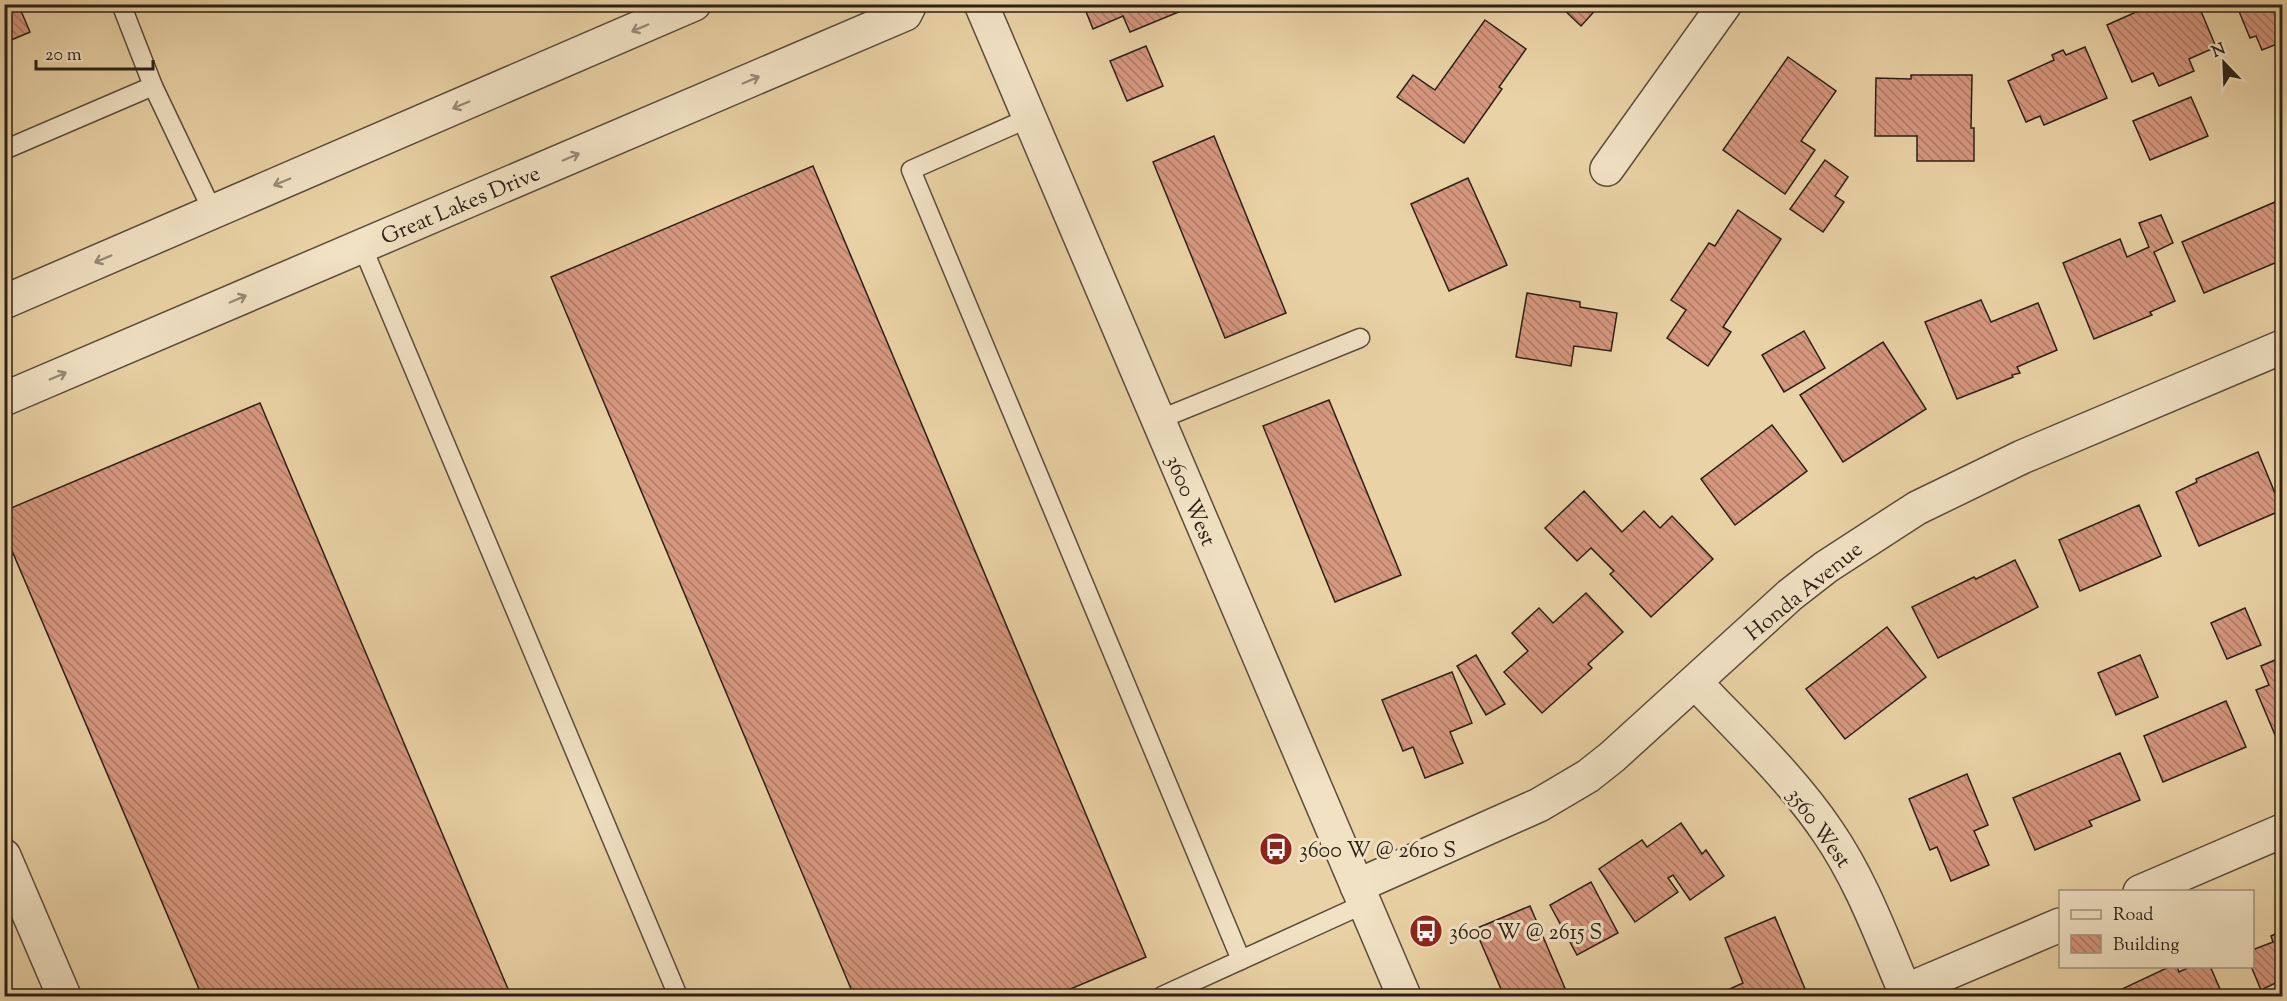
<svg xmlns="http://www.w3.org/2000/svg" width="2287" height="1001" viewBox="0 0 2287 1001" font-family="'Sorts Mill Goudy',serif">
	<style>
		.building { fill: url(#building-back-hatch); stroke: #2c2017; stroke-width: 1.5 }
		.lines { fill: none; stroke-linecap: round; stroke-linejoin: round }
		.service-casing { stroke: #5b4c3a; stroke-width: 21 }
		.minor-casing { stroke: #5b4c3a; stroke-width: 36 }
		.tertiary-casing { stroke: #5b4c3a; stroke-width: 36 }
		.service { stroke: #f1e2c4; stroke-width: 18 }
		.minor { stroke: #f1e2c4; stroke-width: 33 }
		.tertiary { stroke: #f1e2c4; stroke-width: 33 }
		.oneway { stroke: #988b76 }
		.labels { text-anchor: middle; stroke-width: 6; stroke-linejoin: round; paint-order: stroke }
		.street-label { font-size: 22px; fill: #2c2017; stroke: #f1e2c4 }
		.poi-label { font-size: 22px; fill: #2c2017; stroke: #f1e2c4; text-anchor: start }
	</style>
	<defs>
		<pattern id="building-back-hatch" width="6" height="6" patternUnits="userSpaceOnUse" patternTransform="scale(1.5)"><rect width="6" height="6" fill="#d6977f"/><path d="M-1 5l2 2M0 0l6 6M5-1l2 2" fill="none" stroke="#ae7b67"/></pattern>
	</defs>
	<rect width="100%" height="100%" fill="#e9d2a5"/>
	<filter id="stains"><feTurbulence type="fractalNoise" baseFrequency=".00333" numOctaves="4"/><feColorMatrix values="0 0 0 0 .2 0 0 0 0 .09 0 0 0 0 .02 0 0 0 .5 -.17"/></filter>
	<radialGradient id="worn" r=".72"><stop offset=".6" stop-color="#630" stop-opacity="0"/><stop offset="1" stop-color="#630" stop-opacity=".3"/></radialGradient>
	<g class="building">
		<polygon points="4,4 18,4 30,32 4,43"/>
		<polygon points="1083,4 1179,4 1181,11 1130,32 1123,16 1093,29"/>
		<polygon points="1558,4 1601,4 1581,26"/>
		<polygon points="2154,4 2198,4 2216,47 2189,59 2194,71 2159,86 2153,73 2132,82 2107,25"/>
		<polygon points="2236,4 2282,4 2282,42 2262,50 2256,36 2250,38"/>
		<polygon points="1485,20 1526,49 1499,87 1502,89 1464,143 1397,97 1413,75 1435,90"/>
		<polygon points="1146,46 1163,86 1127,101 1110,61"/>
		<polygon points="2085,47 2107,98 2044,125 2040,116 2026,122 2008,81 2054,60 2052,55 2063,50 2066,55"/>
		<polygon points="1788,57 1836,91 1801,141 1815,150 1785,194 1723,150"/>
		<polygon points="1911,75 1972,75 1971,128 1974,128 1974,161 1917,161 1917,136 1875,136 1876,78 1911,79"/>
		<polygon points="2191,97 2208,136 2150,160 2133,121"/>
		<polygon points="1214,136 1286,313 1225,338 1153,162"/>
		<polygon points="1825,160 1848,177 1835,196 1844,202 1823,232 1790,209"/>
		<polygon points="813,166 1146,957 1054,996 854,996 551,277"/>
		<polygon points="1468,178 1507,265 1449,291 1411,204"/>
		<polygon points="2282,199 2282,260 2204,293 2182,242"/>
		<polygon points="1738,210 1781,239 1723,327 1731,332 1708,366 1667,338 1686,310 1671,300 1709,243 1715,246"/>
		<polygon points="2161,215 2173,243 2154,252 2175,301 2150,312 2152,315 2094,339 2063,263 2120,239 2127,257 2149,247 2139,223"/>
		<polygon points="1527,293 1580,302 1580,307 1617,313 1611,351 1574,346 1571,366 1516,357"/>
		<polygon points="1981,300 1991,322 2038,303 2057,350 2017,367 2020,373 2012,375 2013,377 1957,399 1925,322"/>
		<polygon points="1804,331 1825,368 1784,392 1762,355"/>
		<polygon points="1883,342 1926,409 1843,462 1800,395"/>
		<polygon points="1329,400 1401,575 1335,602 1263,426"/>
		<polygon points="260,403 511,996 202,996 4,532 4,511"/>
		<polygon points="1772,425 1807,471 1735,525 1701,479"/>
		<polygon points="2282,440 2282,458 2276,443"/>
		<polygon points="2258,452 2282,510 2199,546 2176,492 2197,482 2196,479"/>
		<polygon points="1584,491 1622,532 1644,511 1660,528 1672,516 1713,559 1651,617 1610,574 1614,571 1591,548 1577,561 1545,528"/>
		<polygon points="2139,505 2161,556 2080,591 2059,540"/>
		<polygon points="2015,560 2038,607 1938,658 1912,607 1974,577 1976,579"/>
		<polygon points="1586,593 1623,632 1588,664 1592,668 1542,713 1504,672 1528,651 1512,633 1539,608 1553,623"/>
		<polygon points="2245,608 2261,645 2227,659 2211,623"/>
		<polygon points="1887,627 1926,677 1845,739 1806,689"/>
		<polygon points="1476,655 1505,704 1486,715 1457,666"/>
		<polygon points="2140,655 2158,697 2116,715 2098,673"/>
		<polygon points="2282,657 2282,740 2278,742 2256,690 2269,685 2261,666"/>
		<polygon points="1452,672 1472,723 1450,732 1463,763 1425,778 1413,747 1403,751 1382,700"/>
		<polygon points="2226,701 2246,747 2163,782 2144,736"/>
		<polygon points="2120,753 2140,800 2089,821 2092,826 2035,850 2013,798"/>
		<polygon points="1967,774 1988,825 1974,831 1989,865 1951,881 1937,847 1930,850 1909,799"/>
		<polygon points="1681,823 1702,854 1706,850 1724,876 1690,900 1673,875 1668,878 1678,892 1635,922 1599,869 1642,840 1647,847"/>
		<polygon points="1591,882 1618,933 1577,955 1550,905"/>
		<polygon points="1530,906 1567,993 1558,996 1504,996 1475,929"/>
		<polygon points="1775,917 1808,996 1730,996 1727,990 1743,983 1725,938"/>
		<polygon points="2282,931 2282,980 2261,990 2251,966 2252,950 2273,942 2271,936"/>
		<polygon points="2171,966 2177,966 2179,972 2192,966 2210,966 2223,996 2126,996 2122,989"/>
	</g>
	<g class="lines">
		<defs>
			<g id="service">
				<polyline points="121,4 153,86 213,212"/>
				<polyline points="1029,118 911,170 1241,960"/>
				<polyline points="4,150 153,86"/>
				<polyline points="362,246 678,996"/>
				<polyline points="1158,420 1360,338"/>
				<polyline points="1162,996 1364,904"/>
			</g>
			<g id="minor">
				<polyline points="1607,169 1725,4"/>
				<path d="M 1695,682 C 1740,730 1791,777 1828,832 C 1863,883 1883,941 1907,996"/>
				<polyline points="4,856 64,996"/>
				<polyline points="1357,886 1539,805 1588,776 1612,757 1790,595 1826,567 1917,508 2022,457 2282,347"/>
				<polyline points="2140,892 2282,831"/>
				<polyline points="1905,991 2060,925"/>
			</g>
			<g id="tertiary">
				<polyline points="981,4 1404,996"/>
				<polyline points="4,302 694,4"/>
				<polyline points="4,399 905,14 910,4"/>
			</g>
		</defs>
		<use href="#service" class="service-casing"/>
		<use href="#minor" class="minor-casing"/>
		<use href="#tertiary" class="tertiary-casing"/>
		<use href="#service" class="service"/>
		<use href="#minor" class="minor"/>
		<use href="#tertiary" class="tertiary"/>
	</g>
	<defs><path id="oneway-shaft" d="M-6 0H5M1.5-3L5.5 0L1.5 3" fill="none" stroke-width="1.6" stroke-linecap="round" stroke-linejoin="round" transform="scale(1.5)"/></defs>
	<g class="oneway">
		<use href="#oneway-shaft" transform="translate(640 28) rotate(157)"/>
		<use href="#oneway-shaft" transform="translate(751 80) rotate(-23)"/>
		<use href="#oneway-shaft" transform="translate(461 105) rotate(157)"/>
		<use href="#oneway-shaft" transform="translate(571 157) rotate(-23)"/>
		<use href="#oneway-shaft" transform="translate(282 182) rotate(157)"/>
		<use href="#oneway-shaft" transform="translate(103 259) rotate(157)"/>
		<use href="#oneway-shaft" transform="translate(238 299) rotate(-23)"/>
		<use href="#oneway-shaft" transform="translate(58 376) rotate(-23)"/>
	</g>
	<defs>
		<symbol id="bus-disc" viewBox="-11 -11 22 22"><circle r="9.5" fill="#8f2418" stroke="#f1e2c4"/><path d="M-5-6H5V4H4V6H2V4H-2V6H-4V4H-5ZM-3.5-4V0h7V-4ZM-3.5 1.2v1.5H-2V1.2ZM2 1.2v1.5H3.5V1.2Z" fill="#fff"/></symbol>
	</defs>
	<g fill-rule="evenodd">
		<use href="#bus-disc" x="1257" y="830" width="38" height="38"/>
		<use href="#bus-disc" x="1407" y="912" width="38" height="38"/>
	</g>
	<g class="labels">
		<g class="street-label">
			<text transform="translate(460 204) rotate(-23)" y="8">Great Lakes Drive</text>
			<text transform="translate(1192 500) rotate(67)" y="8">3600 West</text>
			<text transform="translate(1803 590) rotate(-39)" y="8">Honda Avenue</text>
			<text transform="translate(1820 827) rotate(54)" y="8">3560 West</text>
		</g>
		<g class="poi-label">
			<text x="1299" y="857">3600 W @ 2610 S</text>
			<text x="1449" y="939">3600 W @ 2615 S</text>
		</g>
	</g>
	<rect width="2287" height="1001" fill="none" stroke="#e9d2a5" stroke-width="24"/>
	<rect x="6" y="6" width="2275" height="989" fill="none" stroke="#2c2017" stroke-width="3"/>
	<rect x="12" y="12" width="2263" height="977" fill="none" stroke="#2c2017" stroke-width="1.5"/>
	<rect x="2059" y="890" width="195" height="78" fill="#f1e2c4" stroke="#a2947f" stroke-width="1.5"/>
	<rect x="2071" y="910" width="30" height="9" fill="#f1e2c4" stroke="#a2947f" stroke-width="1.5"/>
	<text x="2113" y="920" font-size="18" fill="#2c2017">Road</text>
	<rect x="2071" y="935" width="30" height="18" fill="url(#building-back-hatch)" stroke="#a2947f" stroke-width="1.5"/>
	<text x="2113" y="950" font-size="18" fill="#2c2017">Building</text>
	<g transform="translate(2224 63) rotate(337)" stroke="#f1e2c4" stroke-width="4.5" paint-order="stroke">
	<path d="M0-4.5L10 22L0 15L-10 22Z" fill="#2c2017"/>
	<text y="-9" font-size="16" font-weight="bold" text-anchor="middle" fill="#2c2017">N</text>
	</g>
	<path d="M36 60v9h117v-9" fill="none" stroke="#2c2017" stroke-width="3"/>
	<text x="45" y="60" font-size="18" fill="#2c2017" stroke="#f1e2c4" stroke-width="4.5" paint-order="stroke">20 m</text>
	<rect width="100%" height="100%" filter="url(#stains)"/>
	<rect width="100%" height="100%" fill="url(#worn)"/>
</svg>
